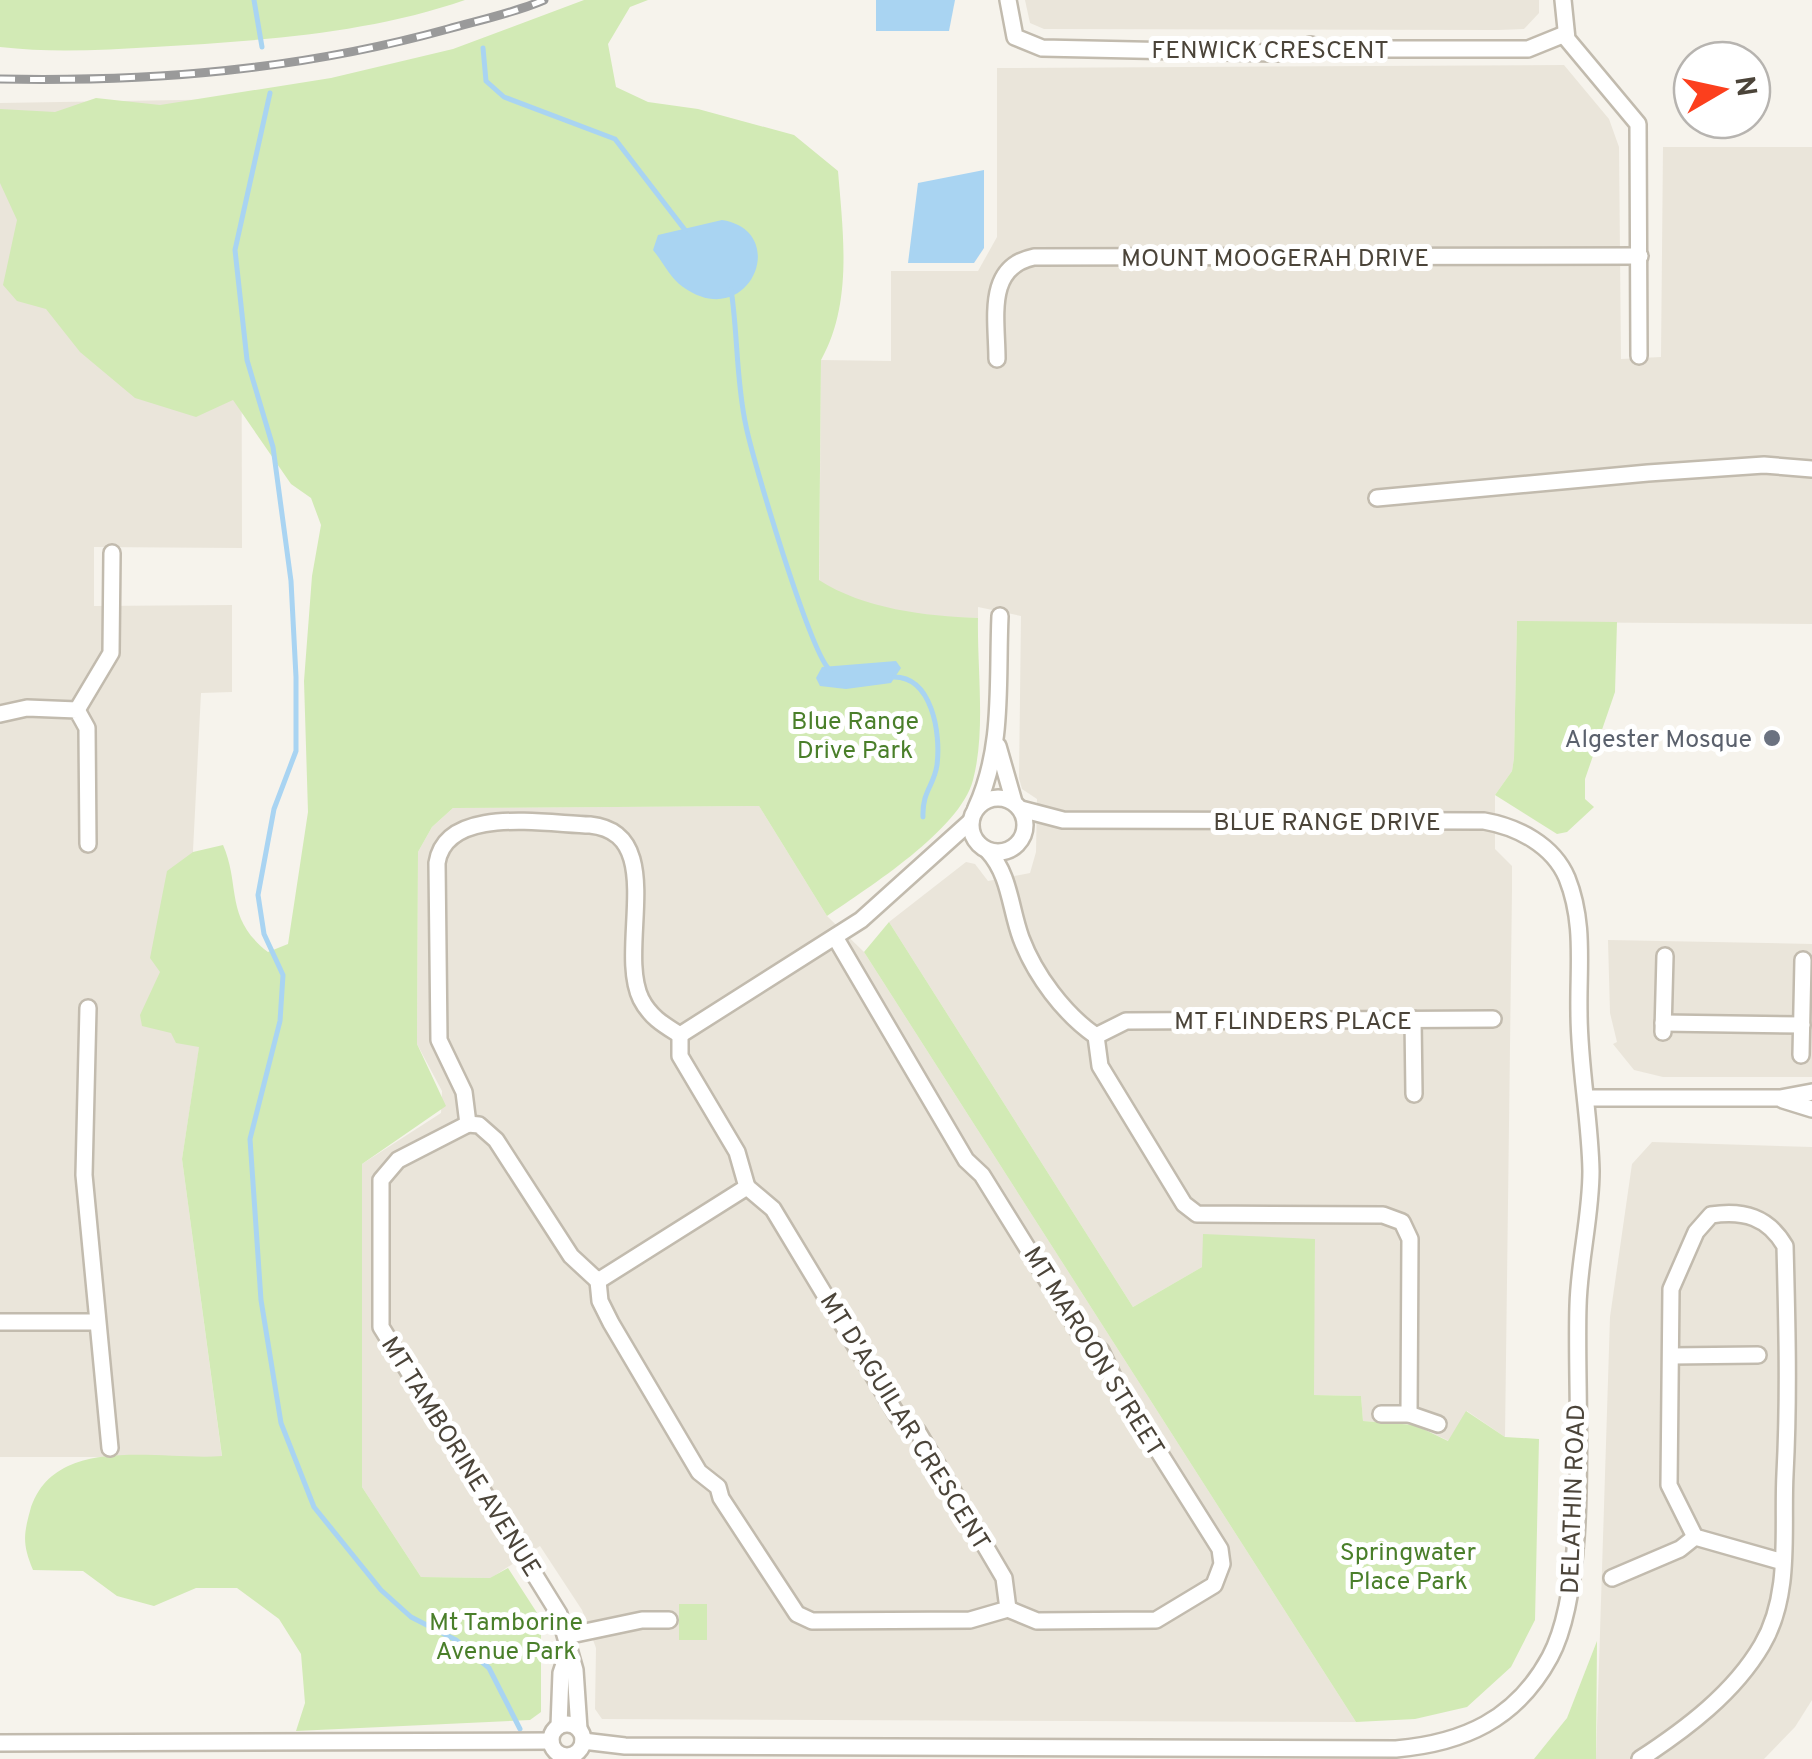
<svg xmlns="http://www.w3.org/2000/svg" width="1812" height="1759" viewBox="0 0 1812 1759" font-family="Overpass,sans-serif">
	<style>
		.residential { fill: #eae5da }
		.green { fill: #d2eab5 }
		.water { fill: #a9d4f2 }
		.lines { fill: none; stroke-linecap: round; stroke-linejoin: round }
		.stream { stroke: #a9d4f2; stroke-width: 5 }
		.street-casing { stroke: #c2bbae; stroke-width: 20 }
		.street { stroke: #fff; stroke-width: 15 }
		.rail-casing { stroke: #9a9a9a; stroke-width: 9 }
		.rail { stroke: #fff; stroke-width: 5; stroke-dasharray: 15; stroke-linecap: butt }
		.worship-dot { fill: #6b7280; stroke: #fff; stroke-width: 4 }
		.labels { text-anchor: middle; stroke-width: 10; stroke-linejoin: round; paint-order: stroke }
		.street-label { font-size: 25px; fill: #4b4439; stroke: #fff }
		.park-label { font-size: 25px; fill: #4a7f2a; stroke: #fff }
		.worship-label { font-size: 25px; fill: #5b616d; stroke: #fff; text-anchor: end }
	</style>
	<rect width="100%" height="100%" fill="#f6f3ec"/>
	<g class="residential">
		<polygon points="1025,0 1539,0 1539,13 1524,29 1498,30 1044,29 1030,23"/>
		<polygon points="1564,65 1609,119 1619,147 1621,359 1661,357 1663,147 1812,147 1812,624 1517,622 1514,758 1512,771 1495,795 1495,849 1512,866 1512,890 1505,1437 1467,1411 1449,1441 1415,1425 1363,1421 1361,1396 1313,1395 1315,1239 1202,1267 1133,1307 889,922 966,862 975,864 988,881 1030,873 1036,852 1037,799 1022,789 1019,778 1021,616 978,607 978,618 819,614 821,360 891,361 891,271 978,271 997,237 997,68"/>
		<polygon points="241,99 242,548 94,547 94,606 232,605 232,692 201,693 193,851 206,1003 182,1159 222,1457 0,1457 0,103"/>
		<polygon points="759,806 827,916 864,952 1356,1722 602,1719 595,1709 596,1648 582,1610 540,1546 491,1578 421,1577 362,1487 362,1164 441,1113 442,1091 417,1044 418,852 432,827 453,808"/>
		<polygon points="1608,940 1812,944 1812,1077 1663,1077 1634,1070 1613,1044 1617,1042 1610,1013"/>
		<polygon points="1652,1142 1812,1147 1812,1700 1795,1727 1764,1759 1596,1759 1610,1317 1632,1164"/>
	</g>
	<g class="green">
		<path d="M 0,0 L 465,0 C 367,34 257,41 154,47 C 102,50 52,53 0,47 Z"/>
		<path d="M 584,0 L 648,0 L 630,7 L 608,44 L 616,87 L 648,102 L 698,109 L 794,135 L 838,171 C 843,233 853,303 821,360 L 819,580 C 864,609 925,616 978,618 C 977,669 986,731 973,780 C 960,830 869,887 827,916 L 759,806 L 453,808 L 432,827 L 418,852 L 417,1044 L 446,1106 L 362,1164 L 362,1487 L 421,1577 L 490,1578 L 508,1568 L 541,1619 L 541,1712 L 530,1720 L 296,1731 L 305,1703 L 301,1654 L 279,1619 L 237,1588 L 196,1588 L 154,1606 L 117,1596 L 83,1571 L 33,1570 C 23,1546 23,1536 30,1511 C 53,1432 161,1461 222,1456 L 182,1159 L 199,1047 L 176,1043 L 171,1033 L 142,1026 L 140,1015 L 160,972 L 150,958 L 167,871 L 193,852 L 223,845 C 241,886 224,918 268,952 L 288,944 L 308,812 L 304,681 L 312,576 L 321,525 L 311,498 L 291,484 L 233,400 L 196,417 L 135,398 L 80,352 L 46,309 L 17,301 L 3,285 L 17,220 L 0,183 L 0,109 L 55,112 L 96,98 L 160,105 L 331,78 L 453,49 Z"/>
		<polygon points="1517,621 1617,622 1615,692 1585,779 1585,799 1594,807 1567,832 1557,834 1495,795 1512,771 1514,758"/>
		<polygon points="889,922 1133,1307 1202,1267 1203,1234 1315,1239 1314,1395 1361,1396 1363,1421 1415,1425 1448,1441 1466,1411 1505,1437 1539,1439 1535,1620 1511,1667 1467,1707 1415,1719 1356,1722 864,952"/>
		<rect x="679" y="1604" width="28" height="36"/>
		<polygon points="1597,1641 1596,1759 1534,1759 1567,1718"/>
	</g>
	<g class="water">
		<polygon points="876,0 955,0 949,31 876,31"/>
		<polygon points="984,170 984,248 974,263 908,263 918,183"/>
		<path d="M 722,220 C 792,231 749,334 683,287 C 670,278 663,262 653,250 L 658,235 Z"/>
		<polygon points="896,661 901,668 891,683 846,689 820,686 816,678 822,667"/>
	</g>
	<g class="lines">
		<g class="stream">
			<polyline points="254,0 262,47"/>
			<polyline points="483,48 486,81 504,97 615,139 685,230"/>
			<polyline points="270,93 235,250 247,360 273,447 291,581 296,677 296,751 274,809 258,895 264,934 283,975 280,1021 250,1139 261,1300 281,1423 314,1507 381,1590 411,1617 456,1640 489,1668 520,1729"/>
			<path d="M 731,289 C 738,335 736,381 746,426 C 753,461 811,655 830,670"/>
			<path d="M 894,677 C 932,677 941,733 937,765 C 934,786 922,791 923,817"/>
		</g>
		<defs>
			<g id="street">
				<polyline points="1008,0 1015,37 1042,48 1277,53 1311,45 1323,49 1528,49 1565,34"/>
				<polyline points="1563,0 1567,39 1638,124 1639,356"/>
				<path d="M 997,359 C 997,319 985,267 1034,257 L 1640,256"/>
				<polyline points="1377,498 1648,473 1764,465 1812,469"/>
				<polyline points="77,710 111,653 112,553"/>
				<polyline points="0,714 27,708 77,710 87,728 88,844"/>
				<polyline points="998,746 1014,802"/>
				<circle cx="998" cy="825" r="27"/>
				<path d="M 976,808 C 1004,747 997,683 1000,616"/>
				<path d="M 988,851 C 1010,875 1010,908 1021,938 C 1035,975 1064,1014 1096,1036 L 1100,1066 L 1184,1204 L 1197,1214 L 1383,1215 L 1402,1222 L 1410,1239 L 1409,1414"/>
				<polyline points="835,937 966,1160 982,1175 1080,1333 1101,1351 1118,1387 1220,1549 1222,1564 1214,1585 1156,1620 1037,1621 1008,1609"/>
				<polyline points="88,1008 84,1175 110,1448"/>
				<polyline points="1413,1019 1414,1094"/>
				<polyline points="1663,1023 1802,1025"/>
				<polyline points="1663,1032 1665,956"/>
				<polyline points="1096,1036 1126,1021 1493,1019"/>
				<polyline points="1801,1055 1803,960"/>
				<polyline points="1587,1098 1780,1098 1812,1092"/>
				<polyline points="1783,1100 1812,1109"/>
				<path d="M 468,1124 L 464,1092 L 439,1040 L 437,863 C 446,805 545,824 590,825 C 669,833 616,948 641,999 C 650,1017 664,1025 680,1035 L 861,920 L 971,821"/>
				<polyline points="468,1124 398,1160 381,1180 381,1327 559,1614 575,1670 579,1729"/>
				<polyline points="468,1124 479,1125 496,1140 571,1256 598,1281 747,1187 737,1152 680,1056 680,1035"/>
				<polyline points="598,1281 600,1301 611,1323 699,1472 718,1487 721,1498 797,1614 812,1621 970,1620 1008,1609 1004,1578 918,1432 899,1418 773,1209 747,1187"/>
				<polyline points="0,1322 97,1322"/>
				<polyline points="1671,1356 1758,1355"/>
				<polyline points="1381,1414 1409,1414 1438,1424"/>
				<polyline points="1612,1578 1680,1549 1695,1537"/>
				<polyline points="566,1636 642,1620 669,1620"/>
				<circle cx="567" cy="1740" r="16"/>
				<polyline points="559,1726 561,1673 568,1652"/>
				<path d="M 583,1741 L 625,1746 L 1396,1749 C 1463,1743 1516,1720 1550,1657 C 1591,1581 1575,1398 1578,1306 C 1579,1261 1591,1216 1591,1171 C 1590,1118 1579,1065 1579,1013 C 1578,966 1585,923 1567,878 C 1553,845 1518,827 1484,821 L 1063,820 L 1021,809"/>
				<polyline points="0,1743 551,1741"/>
				<path d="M 1640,1759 C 1686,1729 1734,1693 1762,1645 C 1792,1594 1782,1530 1785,1474 C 1789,1397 1787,1322 1785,1246 C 1768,1217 1744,1210 1711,1215 L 1696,1232 L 1671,1289 L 1669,1485 L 1695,1537 L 1783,1562"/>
			</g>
		</defs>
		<use href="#street" class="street-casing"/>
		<use href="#street" class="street"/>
		<defs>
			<path id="rail" d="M 0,79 C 153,82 300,70 448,29 C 480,20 514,13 544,0"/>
		</defs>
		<use href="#rail" class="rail-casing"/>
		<use href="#rail" class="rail"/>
	</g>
	<circle class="worship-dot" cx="1772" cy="738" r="10"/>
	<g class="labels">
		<g class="street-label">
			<text x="1270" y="58">FENWICK CRESCENT</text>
			<text x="1275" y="266">MOUNT MOOGERAH DRIVE</text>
			<text x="1327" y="830">BLUE RANGE DRIVE</text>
			<text x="1293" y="1029">MT FLINDERS PLACE</text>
			<text transform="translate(1095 1351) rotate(58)" y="9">MT MAROON STREET</text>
			<text transform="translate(906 1421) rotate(58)" y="9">MT D'AGUILAR CRESCENT</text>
			<text transform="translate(462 1456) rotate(58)" y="9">MT TAMBORINE AVENUE</text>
			<text transform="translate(1572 1499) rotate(-88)" y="9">DELATHIN ROAD</text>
		</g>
		<g class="park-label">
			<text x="855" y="729">Blue Range<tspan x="855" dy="29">Drive Park</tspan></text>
			<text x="1408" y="1560">Springwater<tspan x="1408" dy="29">Place Park</tspan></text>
			<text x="506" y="1630">Mt Tamborine<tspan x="506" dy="29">Avenue Park</tspan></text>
		</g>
		<g class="worship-label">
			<text x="1752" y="747">Algester Mosque</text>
		</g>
	</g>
	<g transform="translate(1722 90) rotate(81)"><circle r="48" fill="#ffffff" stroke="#b7b4b0" stroke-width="2.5"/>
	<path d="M0-8L18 38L0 25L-18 38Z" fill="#fc3f1d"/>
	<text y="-15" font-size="28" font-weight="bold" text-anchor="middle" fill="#4b4439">N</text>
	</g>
</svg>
